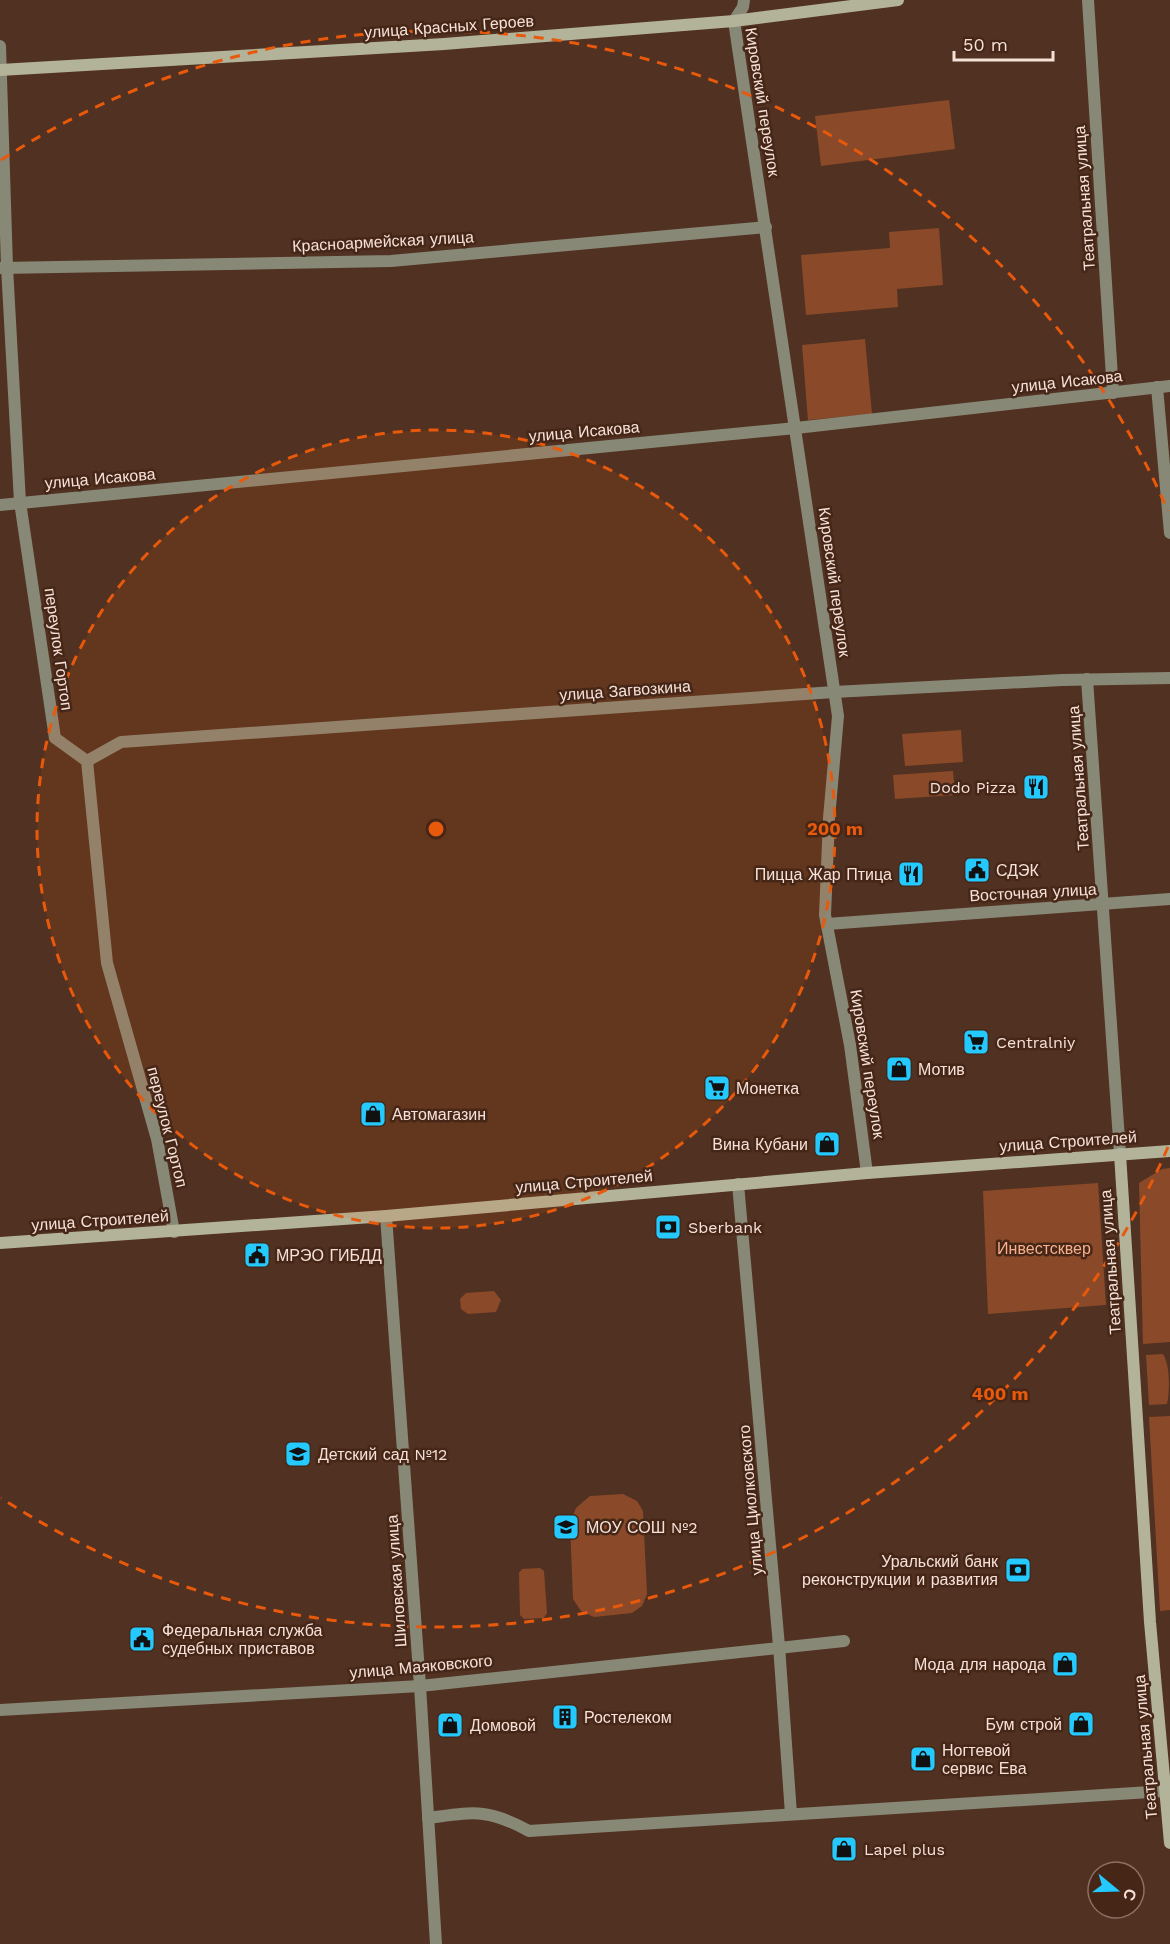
<svg xmlns="http://www.w3.org/2000/svg" width="1170" height="1944" viewBox="0 0 1170 1944" font-family="'Work Sans',sans-serif">
	<style>
		.green { fill: #8a4a29 }
		.lines { fill: none; stroke-linecap: round; stroke-linejoin: round }
		.street { stroke: #887; stroke-width: 12 }
		.secondary { stroke: #b3b399; stroke-width: 12 }
		.ring { fill: none; stroke: #e8590c; stroke-width: 3; stroke-dasharray: 10 8 }
		.labels { text-anchor: middle; stroke-width: 5; stroke-linejoin: round; paint-order: stroke }
		.street-label { font-size: 16px; fill: #f6e1d8; stroke: #462717 }
		.poi-label { font-size: 16px; fill: #f6e1d8; stroke: #462717; text-anchor: start }
		.park-label { font-size: 16px; fill: #f8af8c; stroke: #462717 }
		.centre { fill: #e8590c; stroke: #462717; stroke-width: 3 }
		.ring-label { font-size: 18px; text-anchor: middle; font-weight: bold; fill: #e8590c; stroke: #462717; stroke-width: 5; stroke-linejoin: round; paint-order: stroke }
	</style>
	<rect width="100%" height="100%" fill="#513121"/>
	<g class="green">
		<polygon points="949,100 955,149 821,166 815,116"/>
		<polygon points="939,228 943,285 897,289 898,307 806,315 801,255 890,248 889,232"/>
		<polygon points="865,339 872,414 808,420 802,345"/>
		<polygon points="961,730 963,762 905,766 902,734"/>
		<polygon points="953,771 955,795 895,799 893,775"/>
		<polygon points="1170,1168 1170,1342 1143,1344 1139,1183 1162,1169"/>
		<polygon points="1098,1183 1106,1305 988,1314 983,1191"/>
		<polygon points="494,1291 501,1300 496,1312 468,1314 461,1309 460,1299 466,1293"/>
		<path d="M 1163,1354 C 1170,1365 1170,1390 1167,1404 L 1149,1405 L 1146,1355 Z"/>
		<polygon points="1170,1416 1170,1610 1160,1611 1149,1417"/>
		<polygon points="623,1494 637,1501 643,1511 647,1594 642,1606 632,1613 594,1617 581,1611 573,1599 570,1523 576,1508 590,1496"/>
		<polygon points="540,1568 544,1571 547,1613 544,1618 524,1619 520,1615 519,1573 522,1569"/>
	</g>
	<g class="lines">
		<g class="street">
			<polyline points="744,0 743,7 734,21 838,716 829,818 825,915 850,1045 867,1173"/>
			<polyline points="1088,0 1113,393"/>
			<polyline points="0,46 7,267 20,502 55,738 87,761 107,963 157,1139 174,1232"/>
			<polyline points="1,268 391,261 766,227"/>
			<polyline points="1157,387 1170,533"/>
			<polyline points="0,505 796,428 1170,386"/>
			<polyline points="1087,679 1120,1154"/>
			<polyline points="87,761 121,742 834,692 1062,680 1170,678"/>
			<polyline points="827,924 1170,899"/>
			<polyline points="738,1184 779,1646 791,1814"/>
			<polyline points="386,1216 420,1686 436,1944"/>
			<polyline points="0,1710 420,1686 844,1641"/>
			<path d="M 428,1818 C 474,1812 487,1808 529,1831 L 1166,1791"/>
		</g>
		<g class="secondary">
			<polyline points="0,70 444,44 734,21 898,0"/>
			<polyline points="1120,1154 1150,1622 1170,1843"/>
			<polyline points="0,1243 386,1216 867,1173 1170,1151"/>
		</g>
	</g>
	<circle cx="436" cy="829" r="399" fill="#e8590c" fill-opacity=".12"/>
	<g class="ring">
		<circle cx="436" cy="829" r="399"/>
		<path d="M1168 1147A798 798 0 0 1 1 1498M1 160A798 798 0 0 1 1168 511"/>
	</g>
	<defs>
		<symbol id="restaurant-square" viewBox="-11 -11 22 22"><rect x="-9" y="-9" width="18" height="18" rx="4" fill="#24c9fe" stroke="#462717"/><path d="M-5-6h1v4h1v-4h1v4h1v-4h1v5L-1.5 .5V6h-2V.5L-5-1ZM5-6V6H3V1.5H1.5Q1.5-4 5-6Z" fill="#111"/></symbol>
		<symbol id="civic-square" viewBox="-11 -11 22 22"><rect x="-9" y="-9" width="18" height="18" rx="4" fill="#24c9fe" stroke="#462717"/><path d="M-.6-6.5H3V-4.5H.6V-3L4-1V1h2V6H-6V1h2V-1L-.6-3ZM-1.2 2.5V6h2.4V2.5Z" fill="#111"/></symbol>
		<symbol id="supermarket-square" viewBox="-11 -11 22 22"><rect x="-9" y="-9" width="18" height="18" rx="4" fill="#24c9fe" stroke="#462717"/><path d="M-6-5.5h2.5l.6 2H6L4.5 2H-2.5L-4.4-4H-6ZM-1.5 3.2a1.3 1.3 0 1 0 .1 0ZM3 3.2a1.3 1.3 0 1 0 .1 0Z" fill="#111"/></symbol>
		<symbol id="shop-square" viewBox="-11 -11 22 22"><rect x="-9" y="-9" width="18" height="18" rx="4" fill="#24c9fe" stroke="#462717"/><path d="M-5-2.5h2.3a2.7 3.5 0 0 1 5.4 0H5L5.5 6h-11ZM-1.5-2.5h3a1.5 2.3 0 0 0-3 0Z" fill="#111"/></symbol>
		<symbol id="bank-square" viewBox="-11 -11 22 22"><rect x="-9" y="-9" width="18" height="18" rx="4" fill="#24c9fe" stroke="#462717"/><path d="M-6-4H6V4H-6ZM0-2.3a2.3 2.3 0 1 0 0 4.6a2.3 2.3 0 1 0 0-4.6Z" fill="#111"/></symbol>
		<symbol id="school-square" viewBox="-11 -11 22 22"><rect x="-9" y="-9" width="18" height="18" rx="4" fill="#24c9fe" stroke="#462717"/><path d="M0-5L7-2L0 1L-7-2ZM-4 1L0 2.5L4 1V4Q0 6-4 4Z" fill="#111"/></symbol>
		<symbol id="building-square" viewBox="-11 -11 22 22"><rect x="-9" y="-9" width="18" height="18" rx="4" fill="#24c9fe" stroke="#462717"/><path d="M-4-6H4V6H1V3H-1V6H-4ZM-2.5-4.3h1.7v1.8h-1.7ZM.8-4.3h1.7v1.8H.8ZM-2.5-1h1.7V.8h-1.7ZM.8-1h1.7V.8H.8Z" fill="#111"/></symbol>
	</defs>
	<g fill-rule="evenodd">
		<use href="#restaurant-square" x="1021" y="772" width="30" height="30"/>
		<use href="#civic-square" x="962" y="855" width="30" height="30"/>
		<use href="#restaurant-square" x="896" y="859" width="30" height="30"/>
		<use href="#supermarket-square" x="961" y="1027" width="30" height="30"/>
		<use href="#shop-square" x="884" y="1054" width="30" height="30"/>
		<use href="#supermarket-square" x="702" y="1073" width="30" height="30"/>
		<use href="#shop-square" x="358" y="1099" width="30" height="30"/>
		<use href="#shop-square" x="812" y="1129" width="30" height="30"/>
		<use href="#bank-square" x="653" y="1212" width="30" height="30"/>
		<use href="#civic-square" x="242" y="1240" width="30" height="30"/>
		<use href="#school-square" x="283" y="1439" width="30" height="30"/>
		<use href="#school-square" x="551" y="1512" width="30" height="30"/>
		<use href="#bank-square" x="1003" y="1555" width="30" height="30"/>
		<use href="#civic-square" x="127" y="1624" width="30" height="30"/>
		<use href="#shop-square" x="1050" y="1649" width="30" height="30"/>
		<use href="#building-square" x="550" y="1702" width="30" height="30"/>
		<use href="#shop-square" x="1066" y="1709" width="30" height="30"/>
		<use href="#shop-square" x="435" y="1710" width="30" height="30"/>
		<use href="#shop-square" x="908" y="1744" width="30" height="30"/>
		<use href="#shop-square" x="829" y="1834" width="30" height="30"/>
	</g>
	<g class="labels">
		<g class="street-label">
			<text transform="translate(449 26) rotate(-4)" y="6">улица Красных Героев</text>
			<text transform="translate(763 102) rotate(81)" y="6">Кировский переулок</text>
			<text transform="translate(1084 198) rotate(-94)" y="6">Театральная улица</text>
			<text transform="translate(383 241) rotate(-3)" y="6">Красноармейская улица</text>
			<text transform="translate(1067 381) rotate(-6)" y="6">улица Исакова</text>
			<text transform="translate(584 431) rotate(-5)" y="6">улица Исакова</text>
			<text transform="translate(100 478) rotate(-5)" y="6">улица Исакова</text>
			<text transform="translate(835 582) rotate(82)" y="6">Кировский переулок</text>
			<text transform="translate(59 649) rotate(82)" y="6">переулок Гортоп</text>
			<text transform="translate(625 690) rotate(-4)" y="6">улица Загвозкина</text>
			<text transform="translate(1078 778) rotate(-94)" y="6">Театральная улица</text>
			<text transform="translate(1033 892) rotate(-3)" y="6">Восточная улица</text>
			<text transform="translate(868 1064) rotate(81)" y="6">Кировский переулок</text>
			<text transform="translate(168 1127) rotate(76)" y="6">переулок Гортоп</text>
			<text transform="translate(1068 1141) rotate(-4)" y="6">улица Строителей</text>
			<text transform="translate(584 1181) rotate(-5)" y="6">улица Строителей</text>
			<text transform="translate(100 1220) rotate(-4)" y="6">улица Строителей</text>
			<text transform="translate(1110 1262) rotate(-94)" y="6">Театральная улица</text>
			<text transform="translate(750 1500) rotate(-95)" y="6">улица Циолковского</text>
			<text transform="translate(396 1581) rotate(-94)" y="6">Шиловская улица</text>
			<text transform="translate(421 1666) rotate(-5)" y="6">улица Маяковского</text>
			<text transform="translate(1145 1747) rotate(-95)" y="6">Театральная улица</text>
		</g>
		<g class="poi-label">
			<text x="1016" y="793" text-anchor="end">Dodo Pizza</text>
			<text x="996" y="876">СДЭК</text>
			<text x="892" y="880" text-anchor="end">Пицца Жар Птица</text>
			<text x="996" y="1048">Centralniy</text>
			<text x="918" y="1075">Мотив</text>
			<text x="736" y="1094">Монетка</text>
			<text x="392" y="1120">Автомагазин</text>
			<text x="808" y="1150" text-anchor="end">Вина Кубани</text>
			<text x="688" y="1233">Sberbank</text>
			<text x="276" y="1261">МРЭО ГИБДД</text>
			<text x="318" y="1460">Детский сад №12</text>
			<text x="586" y="1533">МОУ СОШ №2</text>
			<text x="998" y="1567" text-anchor="end">Уральский банк<tspan x="998" dy="18">реконструкции и развития</tspan></text>
			<text x="162" y="1636">Федеральная служба<tspan x="162" dy="18">судебных приставов</tspan></text>
			<text x="1046" y="1670" text-anchor="end">Мода для народа</text>
			<text x="584" y="1723">Ростелеком</text>
			<text x="1062" y="1730" text-anchor="end">Бум строй</text>
			<text x="470" y="1731">Домовой</text>
			<text x="942" y="1756">Ногтевой<tspan x="942" dy="18">сервис Ева</tspan></text>
			<text x="864" y="1855">Lapel plus</text>
		</g>
		<g class="park-label">
			<text x="1044" y="1254">Инвестсквер</text>
		</g>
	</g>
	<circle cx="436" cy="829" r="9" class="centre"/>
	<g class="ring-label">
		<text x="835" y="835">200 m</text>
		<text x="1000" y="1400">400 m</text>
	</g>
	<g transform="translate(1116 1890) rotate(109)"><circle r="28" fill="#462717" stroke="#8c7164" stroke-width="1.5"/>
	<path d="M0-4.5L10 22L0 15L-10 22Z" fill="#24c9fe"/>
	<text y="-9" font-size="16" font-weight="bold" text-anchor="middle" fill="#f6e1d8">С</text>
	</g>
	<path d="M954 51v9h99v-9" fill="none" stroke="#f6e1d8" stroke-width="3"/>
	<text x="963" y="51" font-size="18" fill="#f6e1d8" stroke="#462717" stroke-width="4.5" paint-order="stroke">50 m</text>
</svg>
